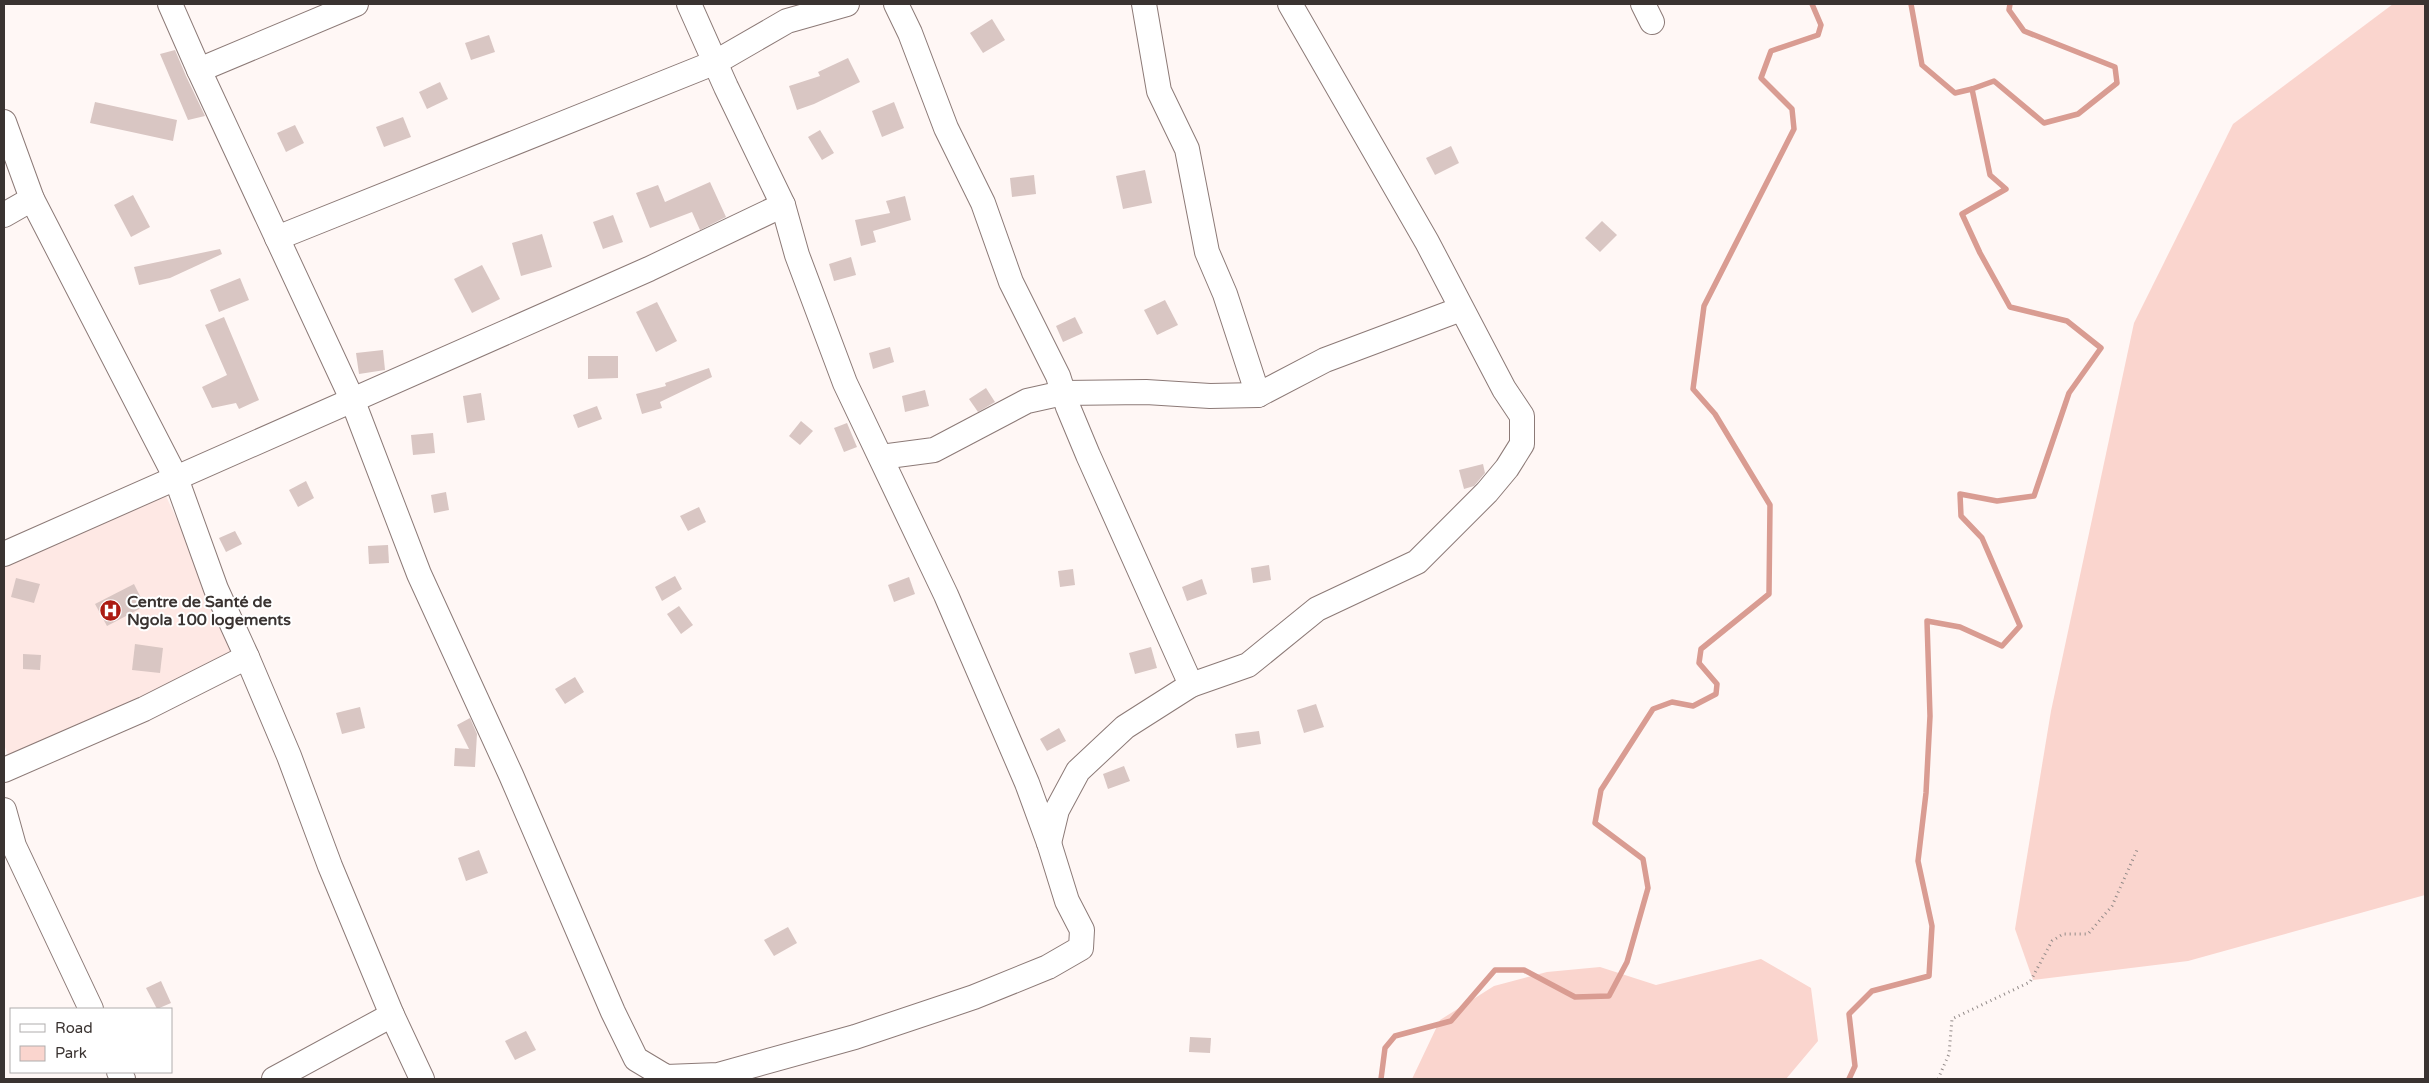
<svg xmlns="http://www.w3.org/2000/svg" width="2429" height="1083" viewBox="0 0 2429 1083" font-family="'Varela Round',sans-serif">
	<style>
		.built { fill: #fee8e4 }
		.green { fill: #fad5ce }
		.lines { fill: none; stroke-linecap: round; stroke-linejoin: round }
		.stream { stroke: #d99c92; stroke-width: 5.5 }
		.building { fill: #d9c6c3 }
		.minor-casing { stroke: #8c7a77; stroke-width: 26 }
		.path { stroke: #938b89; stroke-width: 3; stroke-dasharray: 1 4; stroke-linecap: butt }
		.minor { stroke: #fff; stroke-width: 24 }
		.labels { text-anchor: middle; stroke-width: 4; stroke-linejoin: round; paint-order: stroke }
		.poi-label { font-size: 16px; font-weight: bold; fill: #3a3331; stroke: #fff; text-anchor: start }
	</style>
	<rect width="100%" height="100%" fill="#fff7f5"/>
	<polygon class="built" points="165,494 239,652 9,757 4,745 4,567"/>
	<g class="green">
		<polygon points="2393,4 2425,4 2425,895 2188,961 2033,980 2015,929 2051,711 2134,323 2233,124"/>
		<polygon points="1761,959 1811,988 1818,1041 1786,1079 1412,1079 1440,1020 1494,986 1547,972 1600,967 1656,985"/>
	</g>
	<g class="lines">
		<g class="stream">
			<polyline points="1911,4 1922,65 1955,93 1972,89"/>
			<polyline points="1381,1079 1385,1048 1395,1036 1451,1021 1495,970 1524,970 1575,997 1609,996 1627,962 1648,888 1643,859 1595,823 1601,790 1653,709 1672,702 1693,706 1716,694 1717,684 1699,663 1701,649 1769,594 1770,505 1715,414 1693,389 1704,306 1794,129 1792,109 1761,78 1771,51 1818,35 1821,25 1812,4"/>
			<polyline points="1849,1079 1855,1066 1849,1014 1872,991 1929,976 1932,926 1918,861 1926,793 1930,716 1927,621 1960,627 2002,646 2020,626 1982,538 1961,516 1960,494 1997,501 2034,496 2069,393 2101,348 2067,321 2010,307 1980,253 1962,214 2006,189 1990,175 1972,89 1994,81 2044,123 2078,114 2117,83 2115,67 2024,31 2009,10 2010,4"/>
		</g>
	</g>
	<g class="building">
		<polygon points="992,19 1005,40 983,53 970,33"/>
		<polygon points="489,35 495,52 471,60 465,43"/>
		<polygon points="175,50 186,76 205,116 188,120 160,54"/>
		<polygon points="848,58 860,82 814,104 797,110 789,86 820,76 818,72"/>
		<polygon points="440,82 448,99 427,109 419,92"/>
		<polygon points="95,102 177,120 173,141 90,123"/>
		<polygon points="894,102 904,128 882,137 872,111"/>
		<polygon points="403,117 411,137 384,147 376,127"/>
		<polygon points="295,125 304,143 286,152 277,133"/>
		<polygon points="820,130 834,153 822,160 808,137"/>
		<polygon points="1451,146 1459,163 1435,175 1426,158"/>
		<polygon points="1145,170 1152,203 1123,209 1116,176"/>
		<polygon points="1034,175 1036,194 1012,197 1010,178"/>
		<polygon points="710,182 726,217 700,230 692,212 650,228 636,193 658,185 665,202"/>
		<polygon points="133,195 150,227 131,237 114,205"/>
		<polygon points="905,196 911,220 873,231 876,242 861,246 855,220 890,213 886,201"/>
		<polygon points="613,215 623,242 603,249 593,222"/>
		<polygon points="1602,221 1617,235 1600,252 1585,238"/>
		<polygon points="542,234 552,267 521,276 512,243"/>
		<polygon points="220,249 222,254 170,278 139,285 134,267"/>
		<polygon points="851,257 856,275 834,281 829,264"/>
		<polygon points="482,265 500,299 472,313 454,279"/>
		<polygon points="240,278 249,300 219,312 210,290"/>
		<polygon points="1165,300 1178,325 1157,335 1144,310"/>
		<polygon points="657,302 677,341 656,352 636,312"/>
		<polygon points="224,317 259,400 239,409 236,403 212,408 202,387 227,375 205,325"/>
		<polygon points="1075,317 1083,333 1063,342 1056,326"/>
		<polygon points="890,347 894,362 873,369 869,353"/>
		<polygon points="383,350 385,370 359,374 356,353"/>
		<polygon points="588,356 618,356 618,378 588,379"/>
		<polygon points="709,368 712,377 660,402 662,408 642,414 636,394 666,386 665,383"/>
		<polygon points="986,388 995,402 978,412 969,399"/>
		<polygon points="925,390 929,406 905,412 902,396"/>
		<polygon points="481,393 485,420 467,423 463,396"/>
		<polygon points="597,406 602,419 578,428 573,415"/>
		<polygon points="801,421 813,431 800,445 789,436"/>
		<polygon points="847,423 857,447 844,452 834,428"/>
		<polygon points="433,433 435,453 413,455 411,435"/>
		<polygon points="1483,464 1485,473 1474,486 1464,489 1459,470"/>
		<polygon points="306,481 314,498 298,507 289,490"/>
		<polygon points="446,492 449,510 434,513 431,495"/>
		<polygon points="699,507 706,522 688,531 680,516"/>
		<polygon points="235,531 242,544 226,552 219,538"/>
		<polygon points="388,545 389,563 369,564 368,546"/>
		<polygon points="1269,565 1271,580 1253,583 1251,568"/>
		<polygon points="1073,569 1075,585 1060,587 1058,571"/>
		<polygon points="675,576 682,589 662,601 655,587"/>
		<polygon points="909,577 915,594 894,602 888,585"/>
		<polygon points="16,578 40,584 34,603 11,597"/>
		<polygon points="1202,579 1207,594 1187,601 1182,587"/>
		<polygon points="134,584 145,606 107,626 95,604"/>
		<polygon points="679,606 693,625 681,634 667,614"/>
		<polygon points="135,644 163,648 160,673 132,670"/>
		<polygon points="1151,647 1157,668 1135,674 1129,653"/>
		<polygon points="23,654 41,655 40,670 23,669"/>
		<polygon points="575,677 584,692 565,704 555,689"/>
		<polygon points="1316,704 1324,727 1304,733 1297,710"/>
		<polygon points="360,707 365,728 342,734 336,713"/>
		<polygon points="470,718 477,734 475,767 454,766 455,748 469,749 457,725"/>
		<polygon points="1059,728 1066,741 1047,751 1040,739"/>
		<polygon points="1259,731 1261,744 1237,748 1235,734"/>
		<polygon points="1124,766 1130,781 1108,789 1103,774"/>
		<polygon points="479,850 488,873 466,881 458,858"/>
		<polygon points="788,927 797,943 774,956 764,940"/>
		<polygon points="161,981 171,1003 157,1009 146,988"/>
		<polygon points="526,1031 536,1050 515,1060 505,1041"/>
		<polygon points="1190,1037 1211,1038 1210,1053 1189,1052"/>
	</g>
	<g class="lines">
		<defs>
			<g id="minor">
				<polyline points="170,4 199,70 352,399 419,574 511,775 613,1012 636,1059 666,1077 718,1075 855,1037 974,997 1048,967 1081,948 1082,930 1067,901 1049,843 1027,783 946,595 845,383 797,255 783,205 726,87 689,4"/>
				<polyline points="896,4 910,33 946,128 983,203 1011,282 1058,376 1068,407 1088,455 1191,685"/>
				<polyline points="1144,4 1159,91 1187,149 1207,252 1225,294 1258,395"/>
				<polyline points="1643,4 1652,22"/>
				<polyline points="199,70 356,4"/>
				<polyline points="4,122 32,199 176,478 216,589 247,657 289,756 330,866 392,1015 422,1079"/>
				<polyline points="4,215 32,199"/>
				<polyline points="277,238 716,62 787,21 847,4"/>
				<polyline points="881,457 934,450 1027,401 1063,393 1146,392 1210,396 1258,395 1325,360 1461,309"/>
				<polyline points="4,554 649,269 783,205"/>
				<polyline points="4,770 144,709 247,657"/>
				<polyline points="4,810 14,846 91,1009"/>
				<polyline points="1049,843 1057,810 1078,771 1125,727 1191,685 1248,665 1317,609 1417,562 1487,492 1507,468 1522,444 1522,416 1504,389 1427,242 1290,4"/>
				<polyline points="119,1072 123,1079"/>
				<polyline points="274,1079 392,1015"/>
			</g>
		</defs>
		<use href="#minor" class="minor-casing"/>
		<polyline class="path" points="1938,1079 1949,1054 1952,1019 2030,982 2052,941 2063,934 2088,934 2112,906 2137,850"/>
		<use href="#minor" class="minor"/>
	</g>
	<defs>
		<symbol id="hospital-disc" viewBox="-11 -11 22 22"><circle r="9.5" fill="#ac1c13" stroke="#fff"/><path d="M-5-5h3v3.5h4V-5h3V5h-3V1.5h-4V5h-3Z" fill="#fff"/></symbol>
	</defs>
	<g fill-rule="evenodd">
		<use href="#hospital-disc" x="98" y="598" width="25" height="25"/>
	</g>
	<g class="labels">
		<g class="poi-label">
			<text x="127" y="607">Centre de Santé de<tspan x="127" dy="18">Ngola 100 logements</tspan></text>
		</g>
	</g>
	<rect width="2429" height="1083" fill="none" stroke="#3a3331" stroke-width="10"/>
	<rect x="10" y="1008" width="162" height="65" fill="#ffffff" stroke="#b0adad"/>
	<rect x="20" y="1024" width="25" height="8" fill="#ffffff" stroke="#b0adad"/>
	<text x="55" y="1033" font-size="15" fill="#3a3331">Road</text>
	<rect x="20" y="1046" width="25" height="15" fill="#fad5ce" stroke="#b0adad"/>
	<text x="55" y="1058" font-size="15" fill="#3a3331">Park</text>
</svg>
